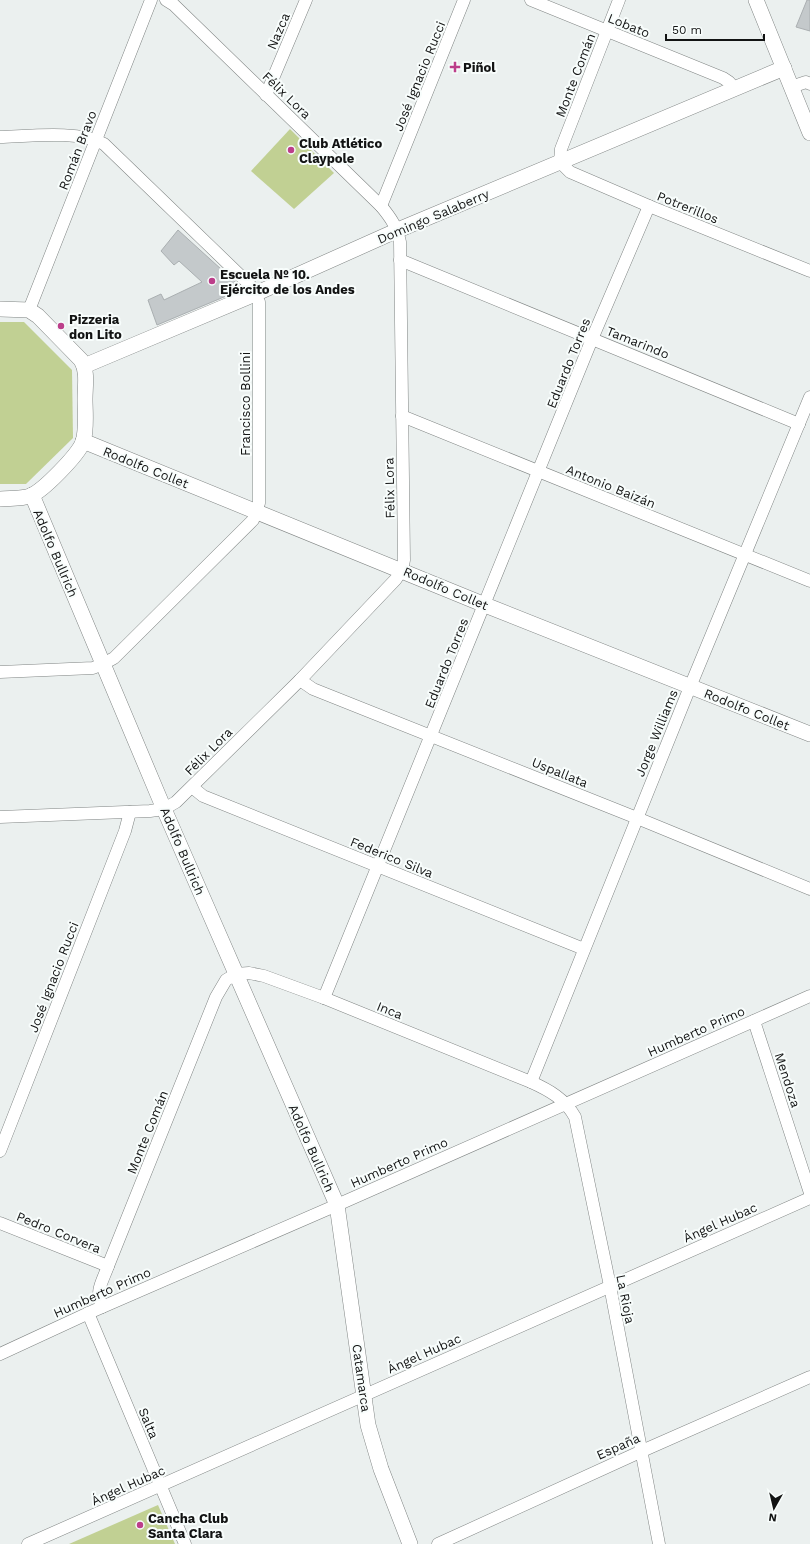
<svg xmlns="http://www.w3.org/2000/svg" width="810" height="1544" viewBox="0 0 810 1544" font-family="'Work Sans',sans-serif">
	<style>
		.green { fill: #c1d093 }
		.building { fill: #c4c9cb; stroke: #aaafb1 }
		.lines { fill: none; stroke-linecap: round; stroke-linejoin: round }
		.minor-casing { stroke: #808584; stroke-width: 13 }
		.tertiary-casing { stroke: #808584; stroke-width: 16 }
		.minor { stroke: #fff; stroke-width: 12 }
		.tertiary { stroke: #fff; stroke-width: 15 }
		.poi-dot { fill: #bc3e8a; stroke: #f8fdfc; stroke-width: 1.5 }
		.labels { text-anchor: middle; stroke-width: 4; stroke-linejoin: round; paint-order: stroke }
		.street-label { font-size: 13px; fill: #121313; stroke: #f8fdfc }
		.poi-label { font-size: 13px; font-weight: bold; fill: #121313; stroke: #f8fdfc; text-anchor: start }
	</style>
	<rect width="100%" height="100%" fill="#ebf0ef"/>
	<g class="green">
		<polygon points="290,129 334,173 294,209 251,171"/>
		<polygon points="0,322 24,322 72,370 73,438 26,484 0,484"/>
		<polygon points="158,1505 175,1544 69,1544"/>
	</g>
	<g class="building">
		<polygon points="807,0 810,0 810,31 796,27"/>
		<polygon points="178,230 243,289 157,325 148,300 161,294 164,300 202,282 179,261 174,265 161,251"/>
	</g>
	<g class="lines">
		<defs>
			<g id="minor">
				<polyline points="531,0 723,78 729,82 735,89"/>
				<polyline points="619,0 561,149 560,162 570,172 649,206 810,271"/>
				<polyline points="791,87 806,82 810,84"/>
				<polyline points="266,95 306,0"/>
				<path d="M 0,137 C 30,136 79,130 104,144 L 250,285 L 259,302 L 259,503 L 253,520 L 114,658 L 103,664 L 93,668 L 0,672"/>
				<polyline points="381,206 464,0"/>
				<polyline points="400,260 799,424"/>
				<polyline points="29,310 151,0"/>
				<polyline points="402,416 810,581"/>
				<polyline points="300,680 313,689 637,818 810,889"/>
				<polyline points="192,787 203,796 584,949"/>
				<path d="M 0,817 L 150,811 L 164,809 L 176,802 L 300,680 L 396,579 L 402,570 L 404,560 L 400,242 C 397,227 391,218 381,206 L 174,5 L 166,0"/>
				<polyline points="324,998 592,339 649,206"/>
				<polyline points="754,1021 810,1193"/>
				<polyline points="531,1082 690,687 810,397"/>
				<polyline points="0,1151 125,831 130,812"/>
				<polyline points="0,1223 108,1266"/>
				<path d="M 102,1307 C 95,1290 102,1283 108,1266 L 216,997 L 226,980 L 236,974 L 249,973 L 264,976 L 324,998 L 531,1082 C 549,1090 565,1099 575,1117 L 610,1286 L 659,1544"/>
				<polyline points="88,1313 185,1544"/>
				<polyline points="0,1354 93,1311 337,1205 810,996"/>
				<polyline points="28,1544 810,1198"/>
				<polyline points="438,1544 642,1451 810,1377"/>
			</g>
			<g id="tertiary">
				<polyline points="756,0 810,133"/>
				<path d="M 0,309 L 29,310 L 38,316 L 81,360 C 88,371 85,386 85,399 C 85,412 87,429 83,442 C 78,455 43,491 30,496 C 21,499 10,498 0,499"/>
				<polyline points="84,366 255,294 398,230 784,68"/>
				<polyline points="83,441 485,605 810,734"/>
				<polyline points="32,495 164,809 337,1205 368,1425 381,1469 410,1544"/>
			</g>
		</defs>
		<use href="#minor" class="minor-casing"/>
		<use href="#tertiary" class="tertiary-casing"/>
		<use href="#minor" class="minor"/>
		<use href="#tertiary" class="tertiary"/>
	</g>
	<g class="poi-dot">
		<path d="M453 61h4v4h4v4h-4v4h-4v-4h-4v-4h4z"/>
		<circle cx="291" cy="150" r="4"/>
		<circle cx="212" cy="281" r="4"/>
		<circle cx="61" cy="326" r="4"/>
		<circle cx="140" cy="1525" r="4"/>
	</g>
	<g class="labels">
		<g class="street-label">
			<text transform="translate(629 25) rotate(22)" y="5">Lobato</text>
			<text transform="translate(278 31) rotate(-67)" y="5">Nazca</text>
			<text transform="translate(575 75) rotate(-69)" y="5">Monte Comán</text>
			<text transform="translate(419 76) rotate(-68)" y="5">José Ignacio Rucci</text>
			<text transform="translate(287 95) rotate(44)" y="5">Félix Lora</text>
			<text transform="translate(77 150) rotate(-69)" y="5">Román Bravo</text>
			<text transform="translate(688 207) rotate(22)" y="5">Potrerillos</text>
			<text transform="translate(433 216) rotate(-23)" y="5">Domingo Salaberry</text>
			<text transform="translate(638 342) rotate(22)" y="5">Tamarindo</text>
			<text transform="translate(568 363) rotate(-68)" y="5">Eduardo Torres</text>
			<text transform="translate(245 404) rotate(-90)" y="5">Francisco Bollini</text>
			<text transform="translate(146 467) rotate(22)" y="5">Rodolfo Collet</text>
			<text transform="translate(611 486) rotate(22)" y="5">Antonio Baizán</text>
			<text transform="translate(389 488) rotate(-91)" y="5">Félix Lora</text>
			<text transform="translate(56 553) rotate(67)" y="5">Adolfo Bullrich</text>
			<text transform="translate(446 588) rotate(23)" y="5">Rodolfo Collet</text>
			<text transform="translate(446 663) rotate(-68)" y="5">Eduardo Torres</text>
			<text transform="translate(747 709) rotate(22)" y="5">Rodolfo Collet</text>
			<text transform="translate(656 733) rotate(-68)" y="5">Jorge Williams</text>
			<text transform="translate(208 751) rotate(-45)" y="5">Félix Lora</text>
			<text transform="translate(560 772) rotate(22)" y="5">Uspallata</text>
			<text transform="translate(183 851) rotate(67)" y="5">Adolfo Bullrich</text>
			<text transform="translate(392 857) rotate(22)" y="5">Federico Silva</text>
			<text transform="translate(53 977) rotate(-69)" y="5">José Ignacio Rucci</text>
			<text transform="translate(390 1010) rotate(22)" y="5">Inca</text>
			<text transform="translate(696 1031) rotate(-24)" y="5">Humberto Primo</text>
			<text transform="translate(788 1080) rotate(72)" y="5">Mendoza</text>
			<text transform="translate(147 1132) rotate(-68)" y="5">Monte Comán</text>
			<text transform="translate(312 1148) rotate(66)" y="5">Adolfo Bullrich</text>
			<text transform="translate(399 1162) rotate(-24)" y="5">Humberto Primo</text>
			<text transform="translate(720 1222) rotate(-24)" y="5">Ángel Hubac</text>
			<text transform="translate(59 1232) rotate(22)" y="5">Pedro Corvera</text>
			<text transform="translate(102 1292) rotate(-24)" y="5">Humberto Primo</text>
			<text transform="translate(626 1299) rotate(79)" y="5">La Rioja</text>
			<text transform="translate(424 1353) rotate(-24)" y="5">Ángel Hubac</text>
			<text transform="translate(362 1378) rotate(82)" y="5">Catamarca</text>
			<text transform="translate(149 1423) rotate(67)" y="5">Salta</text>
			<text transform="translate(618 1446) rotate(-24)" y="5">España</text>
			<text transform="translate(128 1485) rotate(-24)" y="5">Ángel Hubac</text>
		</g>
		<g class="poi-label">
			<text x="463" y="72">Piñol</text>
			<text x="299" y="148">Club Atlético<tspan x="299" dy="15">Claypole</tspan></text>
			<text x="220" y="279">Escuela Nº 10.<tspan x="220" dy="15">Ejército de los Andes</tspan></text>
			<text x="69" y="324">Pizzeria<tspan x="69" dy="15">don Lito</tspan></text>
			<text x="148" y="1523">Cancha Club<tspan x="148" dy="15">Santa Clara</tspan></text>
		</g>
	</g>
	<g transform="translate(774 1508) rotate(188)" stroke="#f8fdfc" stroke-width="3" paint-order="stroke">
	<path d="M0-3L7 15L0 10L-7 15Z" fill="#121313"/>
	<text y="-6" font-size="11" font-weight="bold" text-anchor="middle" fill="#121313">N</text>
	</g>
	<path d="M666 34v6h98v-6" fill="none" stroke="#121313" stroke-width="2"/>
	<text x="672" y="34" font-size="12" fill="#121313" stroke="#f8fdfc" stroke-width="3" paint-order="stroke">50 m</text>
</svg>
